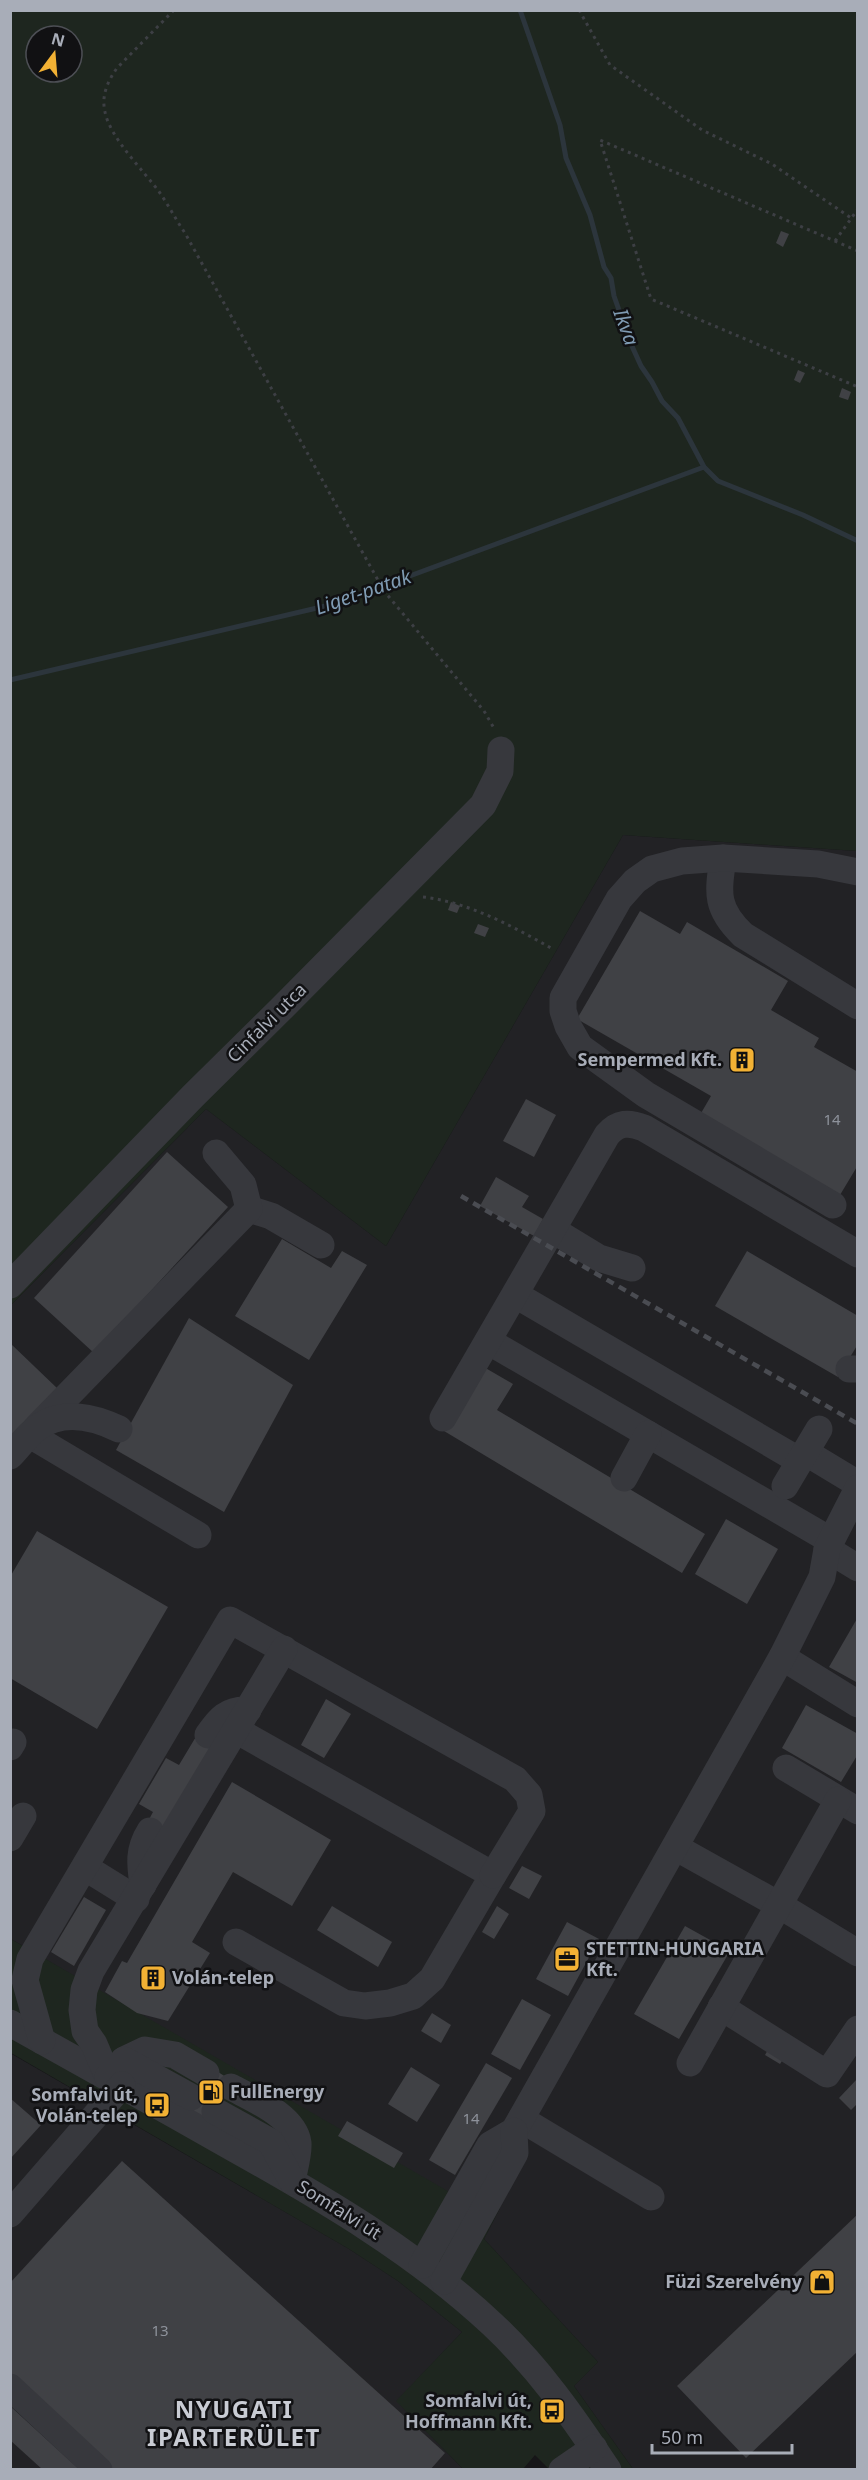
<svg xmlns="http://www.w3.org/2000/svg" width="868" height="2480" viewBox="0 0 868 2480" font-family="'Noto Sans',sans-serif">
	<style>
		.built { fill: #222225 }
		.green { fill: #1e261f; fill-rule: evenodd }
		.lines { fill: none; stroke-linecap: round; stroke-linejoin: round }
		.stream { stroke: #2c353c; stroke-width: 5 }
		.building { fill: #404145 }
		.path { stroke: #3d3f44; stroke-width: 3; stroke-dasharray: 3 4.5; stroke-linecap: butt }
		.minor { stroke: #37383d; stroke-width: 27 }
		.rail { stroke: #4a4c52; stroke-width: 4.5; stroke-dasharray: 8 6; stroke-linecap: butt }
		.labels { text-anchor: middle; stroke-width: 5; stroke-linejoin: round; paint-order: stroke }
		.number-label { font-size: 15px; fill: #8e929b }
		.street-label { font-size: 18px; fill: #a8adb8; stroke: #111113 }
		.poi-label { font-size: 18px; font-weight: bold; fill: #a8adb8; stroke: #111113; text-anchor: end }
		.water-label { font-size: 20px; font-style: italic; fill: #7f9bb3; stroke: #111113 }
		.district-label { font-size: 24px; font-weight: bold; letter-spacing: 1.5px; fill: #c9ccd4; stroke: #111113 }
	</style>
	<rect width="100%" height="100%" fill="#161618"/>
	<g class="built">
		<polygon points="623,835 857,851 857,2469 633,2469 574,2386 598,2362 484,2239 500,2208 451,2194 402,2167 149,2020 140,2018 108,1996 11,1939 11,1305 206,1109 386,1246"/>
		<polygon points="10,2053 349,2249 398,2281 462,2332 397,2401 463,2469 11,2469"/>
	</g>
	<g class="green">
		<path d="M 11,11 L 857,11 L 857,851 L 623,835 L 386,1246 L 206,1109 L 11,1305 ZM 36,36 L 72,36 L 72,72 L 36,72 Z"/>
		<polygon points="11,1939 451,2193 500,2208 484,2239 598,2362 574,2386 633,2469 549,2469 535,2455 523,2469 463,2469 396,2401 462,2332 398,2281 349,2249 11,2053"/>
	</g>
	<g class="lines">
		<g class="stream">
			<polyline points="520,10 560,125 566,158 590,215 604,267 611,278 614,296 631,344 641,366 652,382 662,401 678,418 704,467 718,481 803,515 858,541"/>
			<polyline points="10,680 334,604 704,467"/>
		</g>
	</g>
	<g class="building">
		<polygon points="781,231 789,234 783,247 776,243"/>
		<polygon points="798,370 805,373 800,383 794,380"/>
		<polygon points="842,388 851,392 848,400 839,397"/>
		<polygon points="451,902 460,906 457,913 448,910"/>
		<polygon points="640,911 680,934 687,922 788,981 771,1010 819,1038 814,1047 858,1072 858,1165 837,1200 697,1120 711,1096 577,1019"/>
		<polygon points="478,924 489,928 485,937 474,933"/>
		<polygon points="526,1099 556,1115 534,1157 503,1141"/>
		<polygon points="167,1152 228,1207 94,1353 34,1298"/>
		<polygon points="496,1177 529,1196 522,1207 543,1219 534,1236 480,1206"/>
		<polygon points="282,1239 331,1268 342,1251 367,1265 309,1360 235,1316"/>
		<polygon points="747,1251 858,1316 858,1344 838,1377 715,1306"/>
		<polygon points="189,1318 293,1385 224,1512 116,1450"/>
		<polygon points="10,1343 59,1390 10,1439"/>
		<polygon points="482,1366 513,1384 497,1410 705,1534 682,1573 444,1431"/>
		<polygon points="726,1519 778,1549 747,1604 695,1574"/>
		<polygon points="37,1531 168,1607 97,1729 10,1678 10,1577"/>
		<polygon points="858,1617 858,1683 829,1667"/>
		<polygon points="326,1699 351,1714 324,1758 301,1745"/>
		<polygon points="806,1705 858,1734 858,1754 841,1782 782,1748"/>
		<polygon points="197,1735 214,1746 161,1834 146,1825 153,1812 139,1804 166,1758 179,1765"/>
		<polygon points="232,1782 331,1840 292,1906 233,1872 192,1942 210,1953 168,2021 137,2013 105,1992 122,1961 127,1963"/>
		<polygon points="522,1866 542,1876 529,1899 509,1888"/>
		<polygon points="84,1897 106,1910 74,1966 51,1952"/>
		<polygon points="332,1906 392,1942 378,1967 317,1930"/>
		<polygon points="497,1906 509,1914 494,1939 482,1932"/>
		<polygon points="567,1922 599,1939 568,1996 536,1979"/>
		<polygon points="685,1926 730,1951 679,2039 634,2014"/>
		<polygon points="522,1999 551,2015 520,2070 491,2054"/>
		<polygon points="432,2013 451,2025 441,2043 421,2031"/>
		<polygon points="770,2046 786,2055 780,2064 765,2055"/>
		<polygon points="486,2063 512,2078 455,2175 429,2160"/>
		<polygon points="210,2067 234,2082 209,2123 185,2108"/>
		<polygon points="411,2067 440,2085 417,2122 388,2104"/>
		<polygon points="858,2078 858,2103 851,2110 839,2098"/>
		<polygon points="10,2098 41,2125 10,2159"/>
		<polygon points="347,2121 403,2153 394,2168 338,2136"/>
		<polygon points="122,2161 445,2453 430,2470 112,2470 10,2378 10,2283"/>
		<polygon points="858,2214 858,2351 746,2458 677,2386"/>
		<polygon points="10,2406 80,2470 43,2470 10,2440"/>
	</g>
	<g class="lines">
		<g class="path">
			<path d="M 174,10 L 117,68 C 108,81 101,95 105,112 C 110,138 144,171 160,193 C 169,206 176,220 185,233 L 384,591 L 484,711 L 495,730"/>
			<polyline points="579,10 610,65 702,130 772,164 851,218"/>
			<polyline points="835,241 858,209"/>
			<polyline points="858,251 600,140 651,299 858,387"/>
			<path d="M 423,897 C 468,902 512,926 551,948"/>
		</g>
		<g class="minor">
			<path d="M 723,858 C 718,893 715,908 743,935 L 858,1006"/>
			<polyline points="833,1205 645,1094 580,1047 568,1026 563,1011 563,998 619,899 635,881 652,869 682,861 723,858 818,864 858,872"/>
			<polyline points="249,1209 271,1216 321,1245"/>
			<polyline points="553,1230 599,1258 632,1268"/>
			<polyline points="10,1285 193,1096 281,1009 483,805 500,771 501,750"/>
			<polyline points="516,1295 800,1461"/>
			<polyline points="488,1341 830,1540"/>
			<polyline points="849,1369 858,1369"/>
			<path d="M 443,1418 L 607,1135 C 618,1122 629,1122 644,1128 L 858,1254"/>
			<polyline points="37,1427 249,1209 243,1185 216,1153"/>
			<polyline points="30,1435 198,1535"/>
			<polyline points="805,1452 858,1484"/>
			<path d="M 10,1456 C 19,1447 27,1435 37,1428 C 62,1409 94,1417 119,1429"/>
			<polyline points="624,1478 648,1434"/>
			<polyline points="785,1486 819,1429"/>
			<polyline points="827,1549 858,1568"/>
			<polyline points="782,1657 858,1704"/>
			<path d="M 208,1735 C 219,1719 227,1709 248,1710"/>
			<polyline points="10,1747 13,1742"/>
			<polyline points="786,1768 858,1811"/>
			<polyline points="10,1838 23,1816"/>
			<polyline points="675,1847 779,1905 858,1953"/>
			<polyline points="86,1868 136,1899"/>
			<path d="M 143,1885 C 140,1864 138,1850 150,1831"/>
			<polyline points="236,1942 344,2003 365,2006 390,2003 413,1996 432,1979 493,1875 236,1730"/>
			<polyline points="721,2007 827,2074 858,2029"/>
			<path d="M 10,2023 C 85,2065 159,2106 233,2148 C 324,2199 415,2252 492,2324 C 538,2367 574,2418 608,2470"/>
			<polyline points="42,2041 25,1980 30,1959 230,1620 515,1779 529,1795 532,1811 493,1875"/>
			<polyline points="124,2060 145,2050 175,2055 206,2073"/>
			<polyline points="690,2063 838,1800"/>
			<polyline points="108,2077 94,2044 85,2031 82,2010 84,1990 91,1971 284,1649"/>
			<polyline points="108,2077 124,2060 191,2097"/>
			<path d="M 231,2087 C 251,2098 295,2116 298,2143 C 299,2154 294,2170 292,2181"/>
			<polyline points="215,2111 271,2142 292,2181"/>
			<polyline points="521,2119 651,2197"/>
			<polyline points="10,2214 122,2085"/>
			<polyline points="422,2265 490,2145 514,2131 782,1657 822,1577 827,1549 858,1488"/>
			<polyline points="444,2281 515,2153 514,2131"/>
			<polyline points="10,2387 99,2470"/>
			<polyline points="562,2470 594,2448"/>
		</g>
		<polyline class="rail" points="461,1196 858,1424"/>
	</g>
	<defs>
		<symbol id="building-square" viewBox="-11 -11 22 22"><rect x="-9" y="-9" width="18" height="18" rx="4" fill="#f2b134" stroke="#111113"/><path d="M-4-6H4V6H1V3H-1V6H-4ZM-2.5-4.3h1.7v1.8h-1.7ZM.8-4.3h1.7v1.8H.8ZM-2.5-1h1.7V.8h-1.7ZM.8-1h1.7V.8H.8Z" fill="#111"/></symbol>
		<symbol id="office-square" viewBox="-11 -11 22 22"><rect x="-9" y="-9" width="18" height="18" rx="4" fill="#f2b134" stroke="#111113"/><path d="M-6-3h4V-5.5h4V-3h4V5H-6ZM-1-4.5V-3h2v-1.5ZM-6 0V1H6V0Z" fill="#111"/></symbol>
		<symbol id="fuel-square" viewBox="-11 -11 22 22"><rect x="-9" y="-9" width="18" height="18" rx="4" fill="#f2b134" stroke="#111113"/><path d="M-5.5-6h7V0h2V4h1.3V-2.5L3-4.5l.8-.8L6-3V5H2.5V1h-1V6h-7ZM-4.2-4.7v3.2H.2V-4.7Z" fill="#111"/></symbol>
		<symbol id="bus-square" viewBox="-11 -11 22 22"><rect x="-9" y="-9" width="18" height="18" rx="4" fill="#f2b134" stroke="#111113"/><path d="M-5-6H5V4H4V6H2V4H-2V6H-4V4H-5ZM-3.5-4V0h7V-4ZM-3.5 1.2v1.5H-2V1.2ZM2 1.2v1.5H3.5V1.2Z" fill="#111"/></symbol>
		<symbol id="shop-square" viewBox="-11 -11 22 22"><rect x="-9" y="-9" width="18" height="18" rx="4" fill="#f2b134" stroke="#111113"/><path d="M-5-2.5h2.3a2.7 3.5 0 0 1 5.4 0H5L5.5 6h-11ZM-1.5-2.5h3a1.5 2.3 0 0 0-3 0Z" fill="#111"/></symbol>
	</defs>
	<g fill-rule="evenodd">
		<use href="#building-square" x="727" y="1045" width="30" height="30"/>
		<use href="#office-square" x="552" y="1944" width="30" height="30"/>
		<use href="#building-square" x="138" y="1963" width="30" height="30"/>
		<use href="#fuel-square" x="196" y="2077" width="30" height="30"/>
		<use href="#bus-square" x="142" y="2090" width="30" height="30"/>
		<use href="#shop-square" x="807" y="2267" width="30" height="30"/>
		<use href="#bus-square" x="537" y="2396" width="30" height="30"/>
	</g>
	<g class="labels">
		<g class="number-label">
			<text x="832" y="1125">14</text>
			<text x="471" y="2124">14</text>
			<text x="160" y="2336">13</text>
		</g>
		<g class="street-label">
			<text transform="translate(267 1023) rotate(-45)" y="6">Cinfalvi utca</text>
			<text transform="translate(339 2210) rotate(32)" y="6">Somfalvi út</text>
		</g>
		<g class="poi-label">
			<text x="722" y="1066">Sempermed Kft.</text>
			<text x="586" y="1955" text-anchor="start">STETTIN-HUNGARIA<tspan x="586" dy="21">Kft.</tspan></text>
			<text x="172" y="1984" text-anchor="start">Volán-telep</text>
			<text x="230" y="2098" text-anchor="start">FullEnergy</text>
			<text x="138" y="2101">Somfalvi út,<tspan x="138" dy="21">Volán-telep</tspan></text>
			<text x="802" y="2288">Füzi Szerelvény</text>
			<text x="532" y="2407">Somfalvi út,<tspan x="532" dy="21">Hoffmann Kft.</tspan></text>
		</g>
		<g class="water-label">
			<text transform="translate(626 327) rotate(70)" y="7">Ikva</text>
			<text transform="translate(363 592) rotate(-19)" y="7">Liget-patak</text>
		</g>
		<g class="district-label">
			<text x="234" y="2418">NYUGATI<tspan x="234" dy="28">IPARTERÜLET</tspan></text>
		</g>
	</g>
	<rect width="868" height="2480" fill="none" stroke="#a8adb8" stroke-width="24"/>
	<g transform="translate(54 54) rotate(16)"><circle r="28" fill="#111113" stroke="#4d4f55" stroke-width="1.5"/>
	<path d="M0-4.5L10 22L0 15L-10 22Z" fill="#f2b134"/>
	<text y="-9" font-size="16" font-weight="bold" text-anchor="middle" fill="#a8adb8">N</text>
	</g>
	<path d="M652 2444v9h140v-9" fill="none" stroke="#a8adb8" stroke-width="3"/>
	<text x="661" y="2444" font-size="18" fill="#a8adb8" stroke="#111113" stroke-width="4.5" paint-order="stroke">50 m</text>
</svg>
